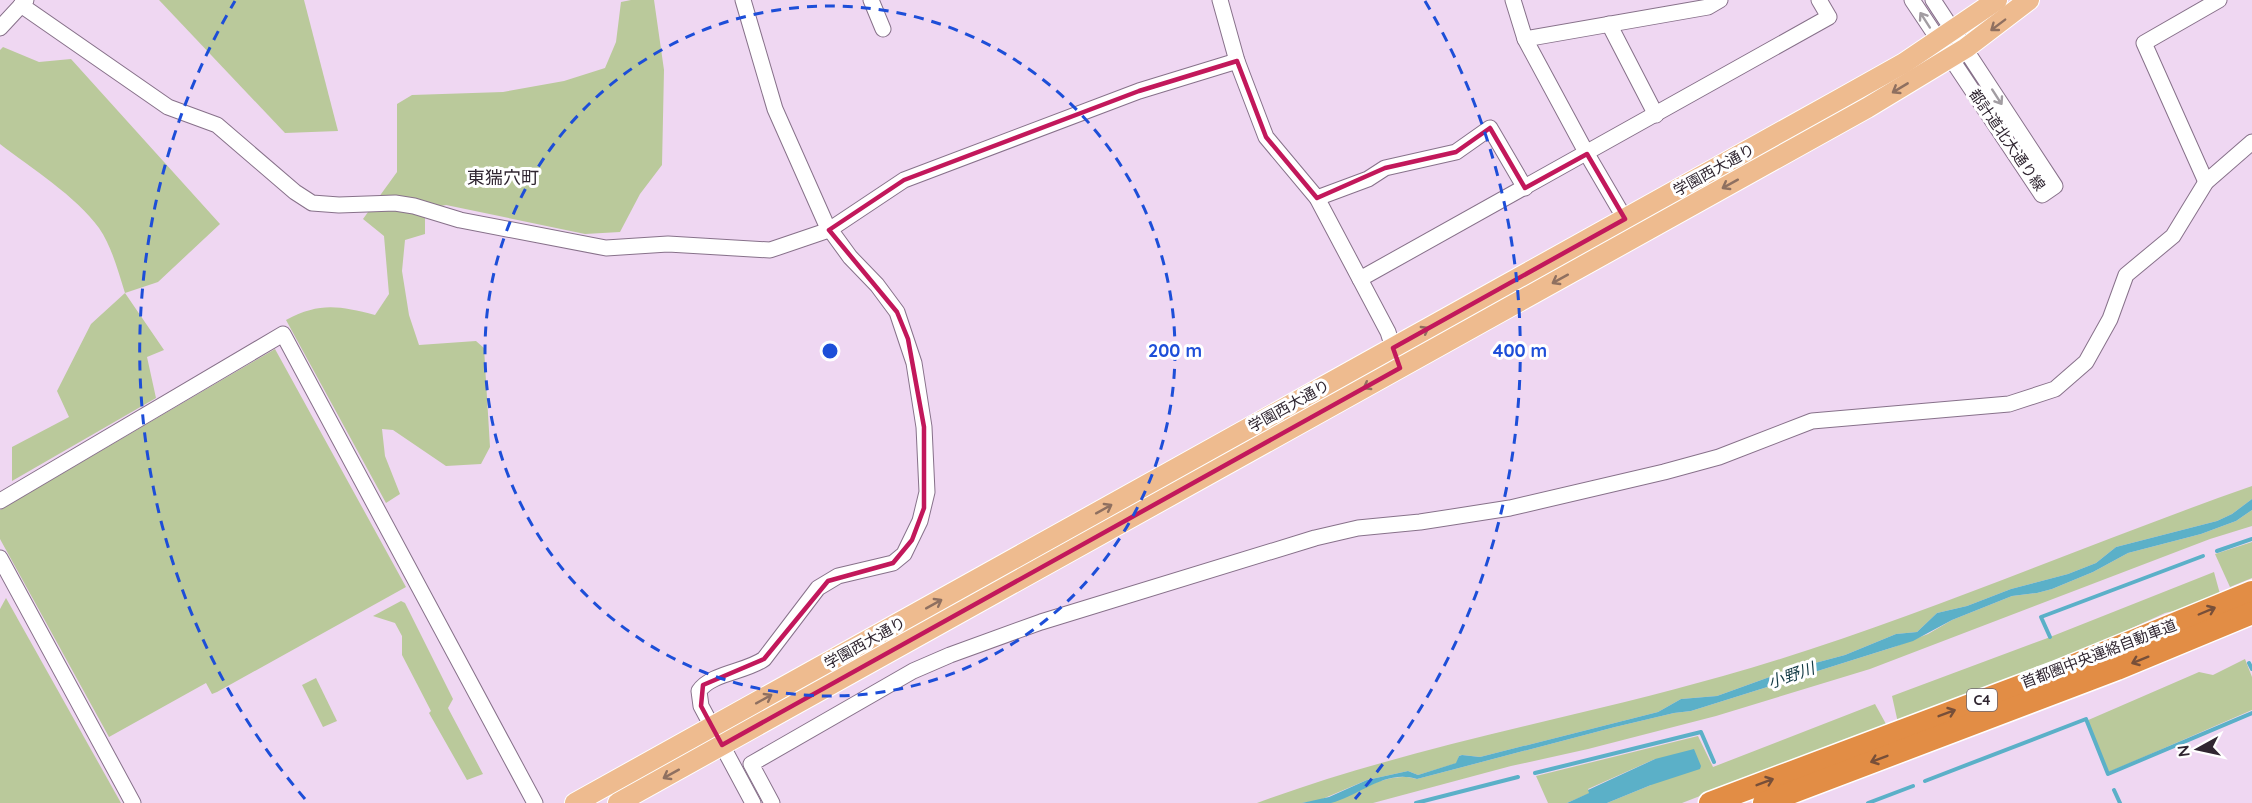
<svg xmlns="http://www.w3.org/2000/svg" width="2252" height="803" viewBox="0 0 2252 803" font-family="Quicksand,'Noto Sans JP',sans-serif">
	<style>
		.green { fill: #bac99b }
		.water { fill: #5bb0c8 }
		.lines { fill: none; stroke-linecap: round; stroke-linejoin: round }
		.stream { stroke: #5bb0c8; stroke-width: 4 }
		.minor-casing { stroke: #87718a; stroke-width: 17 }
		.major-casing { stroke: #fff; stroke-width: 22 }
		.highway-casing { stroke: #fff; stroke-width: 25 }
		.minor { stroke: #fff; stroke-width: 15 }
		.major { stroke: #eebb8f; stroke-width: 20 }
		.highway { stroke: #e28d45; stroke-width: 22 }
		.oneway { stroke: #a29da2 }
		.oneway2 { stroke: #8f7060 }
		.oneway3 { stroke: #774f39 }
		.marked { fill: none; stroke: #c2185b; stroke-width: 4.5; stroke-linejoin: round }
		.ring { fill: none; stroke: #1d4ed8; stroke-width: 3; stroke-dasharray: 10 8 }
		.labels { text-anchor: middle; stroke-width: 6; stroke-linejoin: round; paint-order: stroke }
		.shield { fill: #fff; stroke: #6e676f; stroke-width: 1.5 }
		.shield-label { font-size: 14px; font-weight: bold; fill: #302631 }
		.street-label { font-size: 15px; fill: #302631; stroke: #fff }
		.water-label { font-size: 16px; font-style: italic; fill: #133b45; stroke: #fff }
		.quarter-label { font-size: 18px; fill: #302631; stroke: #fff }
		.centre { fill: #1d4ed8; stroke: #fff; stroke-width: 3 }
		.ring-label { font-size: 18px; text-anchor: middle; font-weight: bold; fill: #1d4ed8; stroke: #fff; stroke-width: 6; stroke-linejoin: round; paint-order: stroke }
	</style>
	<rect width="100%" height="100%" fill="#efd7f2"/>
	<g class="green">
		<polygon points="159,0 304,0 338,131 285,133"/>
		<path d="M 631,0 L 654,0 L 664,70 L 662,165 L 640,194 L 620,232 L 585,234 L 446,205 L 425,209 L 425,234 L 405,240 L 402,271 L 409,315 L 419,345 L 476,341 L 484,348 L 490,447 L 481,464 L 446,466 L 393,430 L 382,429 L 385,456 L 400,494 L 386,503 L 286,320 C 320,302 339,306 375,315 L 389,294 L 384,236 L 363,219 L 397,172 L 397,104 L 412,95 L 503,92 L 564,81 L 605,68 L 616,42 L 621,2 Z"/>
		<path d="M 3,47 L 39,62 L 71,59 L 220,224 L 158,282 L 125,293 L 164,350 L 147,357 L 156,398 L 12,481 L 12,447 L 69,417 L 57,391 L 91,324 L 125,293 C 118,271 112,247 99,228 C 77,197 30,167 0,144 L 0,50 Z"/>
		<polygon points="1912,71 1913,74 1903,80 1443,338 1420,343 1403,353 1401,353 1401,350 1407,346 1818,117 1859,102"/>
		<polygon points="275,349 406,587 217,692 212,694 206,683 109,737 0,539 0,510"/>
		<polygon points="1367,376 792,696 745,719 1358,378"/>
		<path d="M 2252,486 L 2252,499 L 2232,514 L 2217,521 L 2116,547 L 2096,563 L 2068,574 L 2011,589 L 1967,606 L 1937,613 L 1917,632 L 1896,634 L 1845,655 L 1789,670 L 1717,696 L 1681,699 L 1658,712 L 1480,757 L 1462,755 L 1459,756 L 1457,763 L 1418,775 L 1408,771 L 1367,780 L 1320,800 L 1302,803 L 1257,803 C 1408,747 1568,720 1723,676 C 1904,625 2075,548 2252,486 Z"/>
		<path d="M 2252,510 L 2252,526 L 2210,539 L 1870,669 L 1716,716 L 1588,749 L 1511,766 L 1373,803 L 1329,803 C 1356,793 1388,770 1417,779 L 1615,727 L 1674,713 L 1691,711 L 1894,647 L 1928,634 L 1952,620 L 2012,596 L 2037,593 L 2052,589 L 2093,572 L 2128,553 L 2201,534 L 2236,521 Z"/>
		<polygon points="2252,542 2252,578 2230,587 2215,554"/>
		<polygon points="2214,572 2220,594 2195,606 2165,613 2101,642 1898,723 1892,696 2045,639"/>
		<polygon points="6,598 121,803 0,803 0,609"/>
		<polygon points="401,601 405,603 453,699 448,708 483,774 467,780 429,713 431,711 402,655 402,636 395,623 373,616"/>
		<polygon points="2245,659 2252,677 2252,710 2109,772 2086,721 2199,672 2213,675"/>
		<polygon points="316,678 337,721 323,727 302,685"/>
		<polygon points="1875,704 1886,724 1682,803 1607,803 1651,785 1655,759 1588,789 1590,793 1567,803 1548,803 1536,776 1698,736 1713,767"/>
	</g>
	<g class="water">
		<path d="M 2252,499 L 2252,510 L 2236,521 L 2201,534 L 2128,553 L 2093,572 L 2052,589 L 2037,593 L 2012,596 L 1952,620 L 1913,641 L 1691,711 L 1674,713 L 1615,727 L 1417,779 C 1384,769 1360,796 1331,803 C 1322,803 1311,803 1302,803 L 1329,797 L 1367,780 L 1408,771 L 1418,775 L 1456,763 L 1459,756 L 1462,755 L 1480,757 L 1658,712 L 1681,699 L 1717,696 L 1789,670 L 1845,655 L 1896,634 L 1917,632 L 1937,613 L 1967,606 L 2011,589 L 2068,574 L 2096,563 L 2116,547 L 2217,521 L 2232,514 Z"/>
		<polygon points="1694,749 1701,766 1700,769 1651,785 1607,803 1567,803 1589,793 1588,790 1655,759"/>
	</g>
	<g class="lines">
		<g class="stream">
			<polyline points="2217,551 2252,539"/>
			<polyline points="2050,637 2041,617 2203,556"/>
			<polyline points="2249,663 2252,669"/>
			<polyline points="1535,773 1701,732 1714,762"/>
			<polyline points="1925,781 2086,719 2108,774 2252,713"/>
			<polyline points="2114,790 2120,803"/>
			<polyline points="1416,803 1518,777"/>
			<polyline points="1868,803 1913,786"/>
		</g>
		<defs>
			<g id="minor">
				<path d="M 743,0 L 775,109 L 826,224 L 850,257 L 877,285 L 897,312 L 914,363 L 924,427 L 927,492 L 920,521 L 904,554 L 893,563 L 838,576 L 818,588 L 764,659 C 746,672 711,673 699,691 L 701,706 L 753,803"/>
				<polyline points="871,0 883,29"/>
				<polyline points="1220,0 1237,61 1266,137 1317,198 1388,332 1396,357"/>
				<polyline points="1513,0 1525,39 1587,154 1625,219"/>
				<polyline points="1912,0 2042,195 2055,186 1933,0"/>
				<polyline points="21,5 168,107 217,125 295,192 312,203 339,205 395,203 414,206 460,220 606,248 668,244 770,250 829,230 904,180 1139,91 1237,61"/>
				<polyline points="1609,24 1656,115"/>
				<polyline points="0,28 26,0"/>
				<polyline points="1525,39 1708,7 1720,0"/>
				<polyline points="2206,182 2144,43 2219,0"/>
				<polyline points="1317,198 1368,179 1385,168 1456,152 1490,128 1525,188"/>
				<polyline points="1360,279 1829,17 1819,0"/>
				<polyline points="0,501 283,334 535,803"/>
				<polyline points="0,558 133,803"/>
				<polyline points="772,803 751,764 913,671 950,655 1041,622 1315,538 1358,528 1420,522 1510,508 1664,472 1719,457 1812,421 2009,404 2055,389 2086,362 2110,319 2126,275 2173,236 2206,182 2252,142"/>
			</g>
			<g id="major">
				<polyline points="575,803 1838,100 1904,63 1997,0"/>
				<polyline points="618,803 1867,108 1966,48 2029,0"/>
			</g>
			<g id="highway">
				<polyline points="1710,803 2055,673 2252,592"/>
				<polyline points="1764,803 2117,669 2252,613"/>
			</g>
		</defs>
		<use href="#minor" class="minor-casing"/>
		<use href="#major" class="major-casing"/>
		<use href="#highway" class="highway-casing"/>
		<use href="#minor" class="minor"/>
		<use href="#major" class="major"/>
		<use href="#highway" class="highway"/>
	</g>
	<defs><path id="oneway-shaft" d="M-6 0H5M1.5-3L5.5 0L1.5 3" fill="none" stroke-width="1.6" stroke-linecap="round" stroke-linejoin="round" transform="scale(1.5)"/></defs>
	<g class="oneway">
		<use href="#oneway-shaft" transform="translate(1925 20) rotate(-123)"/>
		<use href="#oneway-shaft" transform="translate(1997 97) rotate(57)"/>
	</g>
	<g class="oneway2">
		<use href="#oneway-shaft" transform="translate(1998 25) rotate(143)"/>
		<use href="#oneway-shaft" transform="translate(1900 88) rotate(149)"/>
		<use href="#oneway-shaft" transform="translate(1730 184) rotate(151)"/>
		<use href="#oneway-shaft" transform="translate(1560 279) rotate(151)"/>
		<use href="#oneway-shaft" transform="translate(1421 332) rotate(-29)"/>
		<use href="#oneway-shaft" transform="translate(1371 384) rotate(151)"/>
		<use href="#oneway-shaft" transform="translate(1104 509) rotate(-29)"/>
		<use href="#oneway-shaft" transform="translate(934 604) rotate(-29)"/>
		<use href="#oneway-shaft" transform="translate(764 699) rotate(-29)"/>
		<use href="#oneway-shaft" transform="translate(671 774) rotate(151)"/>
	</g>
	<g class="oneway3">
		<use href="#oneway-shaft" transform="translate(2207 611) rotate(-23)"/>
		<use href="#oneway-shaft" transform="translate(2140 660) rotate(158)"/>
		<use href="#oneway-shaft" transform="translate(1947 713) rotate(-21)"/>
		<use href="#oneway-shaft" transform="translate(1879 759) rotate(159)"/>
		<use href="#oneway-shaft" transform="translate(1765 782) rotate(-21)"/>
	</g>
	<path class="marked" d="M 1237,61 L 1266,137 L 1317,198 L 1385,168 L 1456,152 L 1490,128 L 1525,188 L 1587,154 L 1625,219 L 1393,348 L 1400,368 L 722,745 L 701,706 L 703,685 L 764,659 L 828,581 L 893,563 L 912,540 L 924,508 L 924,427 L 908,339 L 897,312 L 829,230 L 904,180 L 1139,91 Z"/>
	<g class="ring">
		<circle cx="830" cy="351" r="345"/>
		<path d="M305 799A690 690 0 0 1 235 1M1425 1A690 690 0 0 1 1355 799"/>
	</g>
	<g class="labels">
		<rect class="shield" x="1967" y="689" width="30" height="22" rx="4.5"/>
		<g class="shield-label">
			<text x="1982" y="705">C4</text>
		</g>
		<g class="street-label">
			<text transform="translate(2007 140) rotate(55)" y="5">都計道北大通り線</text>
			<text transform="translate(1714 170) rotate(-29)" y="5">学園西大通り</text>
			<text transform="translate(1289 406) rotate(-29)" y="5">学園西大通り</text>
			<text transform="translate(865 643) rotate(-29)" y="5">学園西大通り</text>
			<text transform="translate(2099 654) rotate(-21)" y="5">首都圏中央連絡自動車道</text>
		</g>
		<g class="water-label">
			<text transform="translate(1791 675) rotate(-19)" y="6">小野川</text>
		</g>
		<g class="quarter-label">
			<text x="503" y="184">東猯穴町</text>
		</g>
	</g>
	<circle cx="830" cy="351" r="9" class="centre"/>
	<g class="ring-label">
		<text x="1175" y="357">200 m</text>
		<text x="1520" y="357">400 m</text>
	</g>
	<g transform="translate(2198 749) rotate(262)" stroke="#ffffff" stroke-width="4.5" paint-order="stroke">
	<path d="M0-4.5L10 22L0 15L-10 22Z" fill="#302631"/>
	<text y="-9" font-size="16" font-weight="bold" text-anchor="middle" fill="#302631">N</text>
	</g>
</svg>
